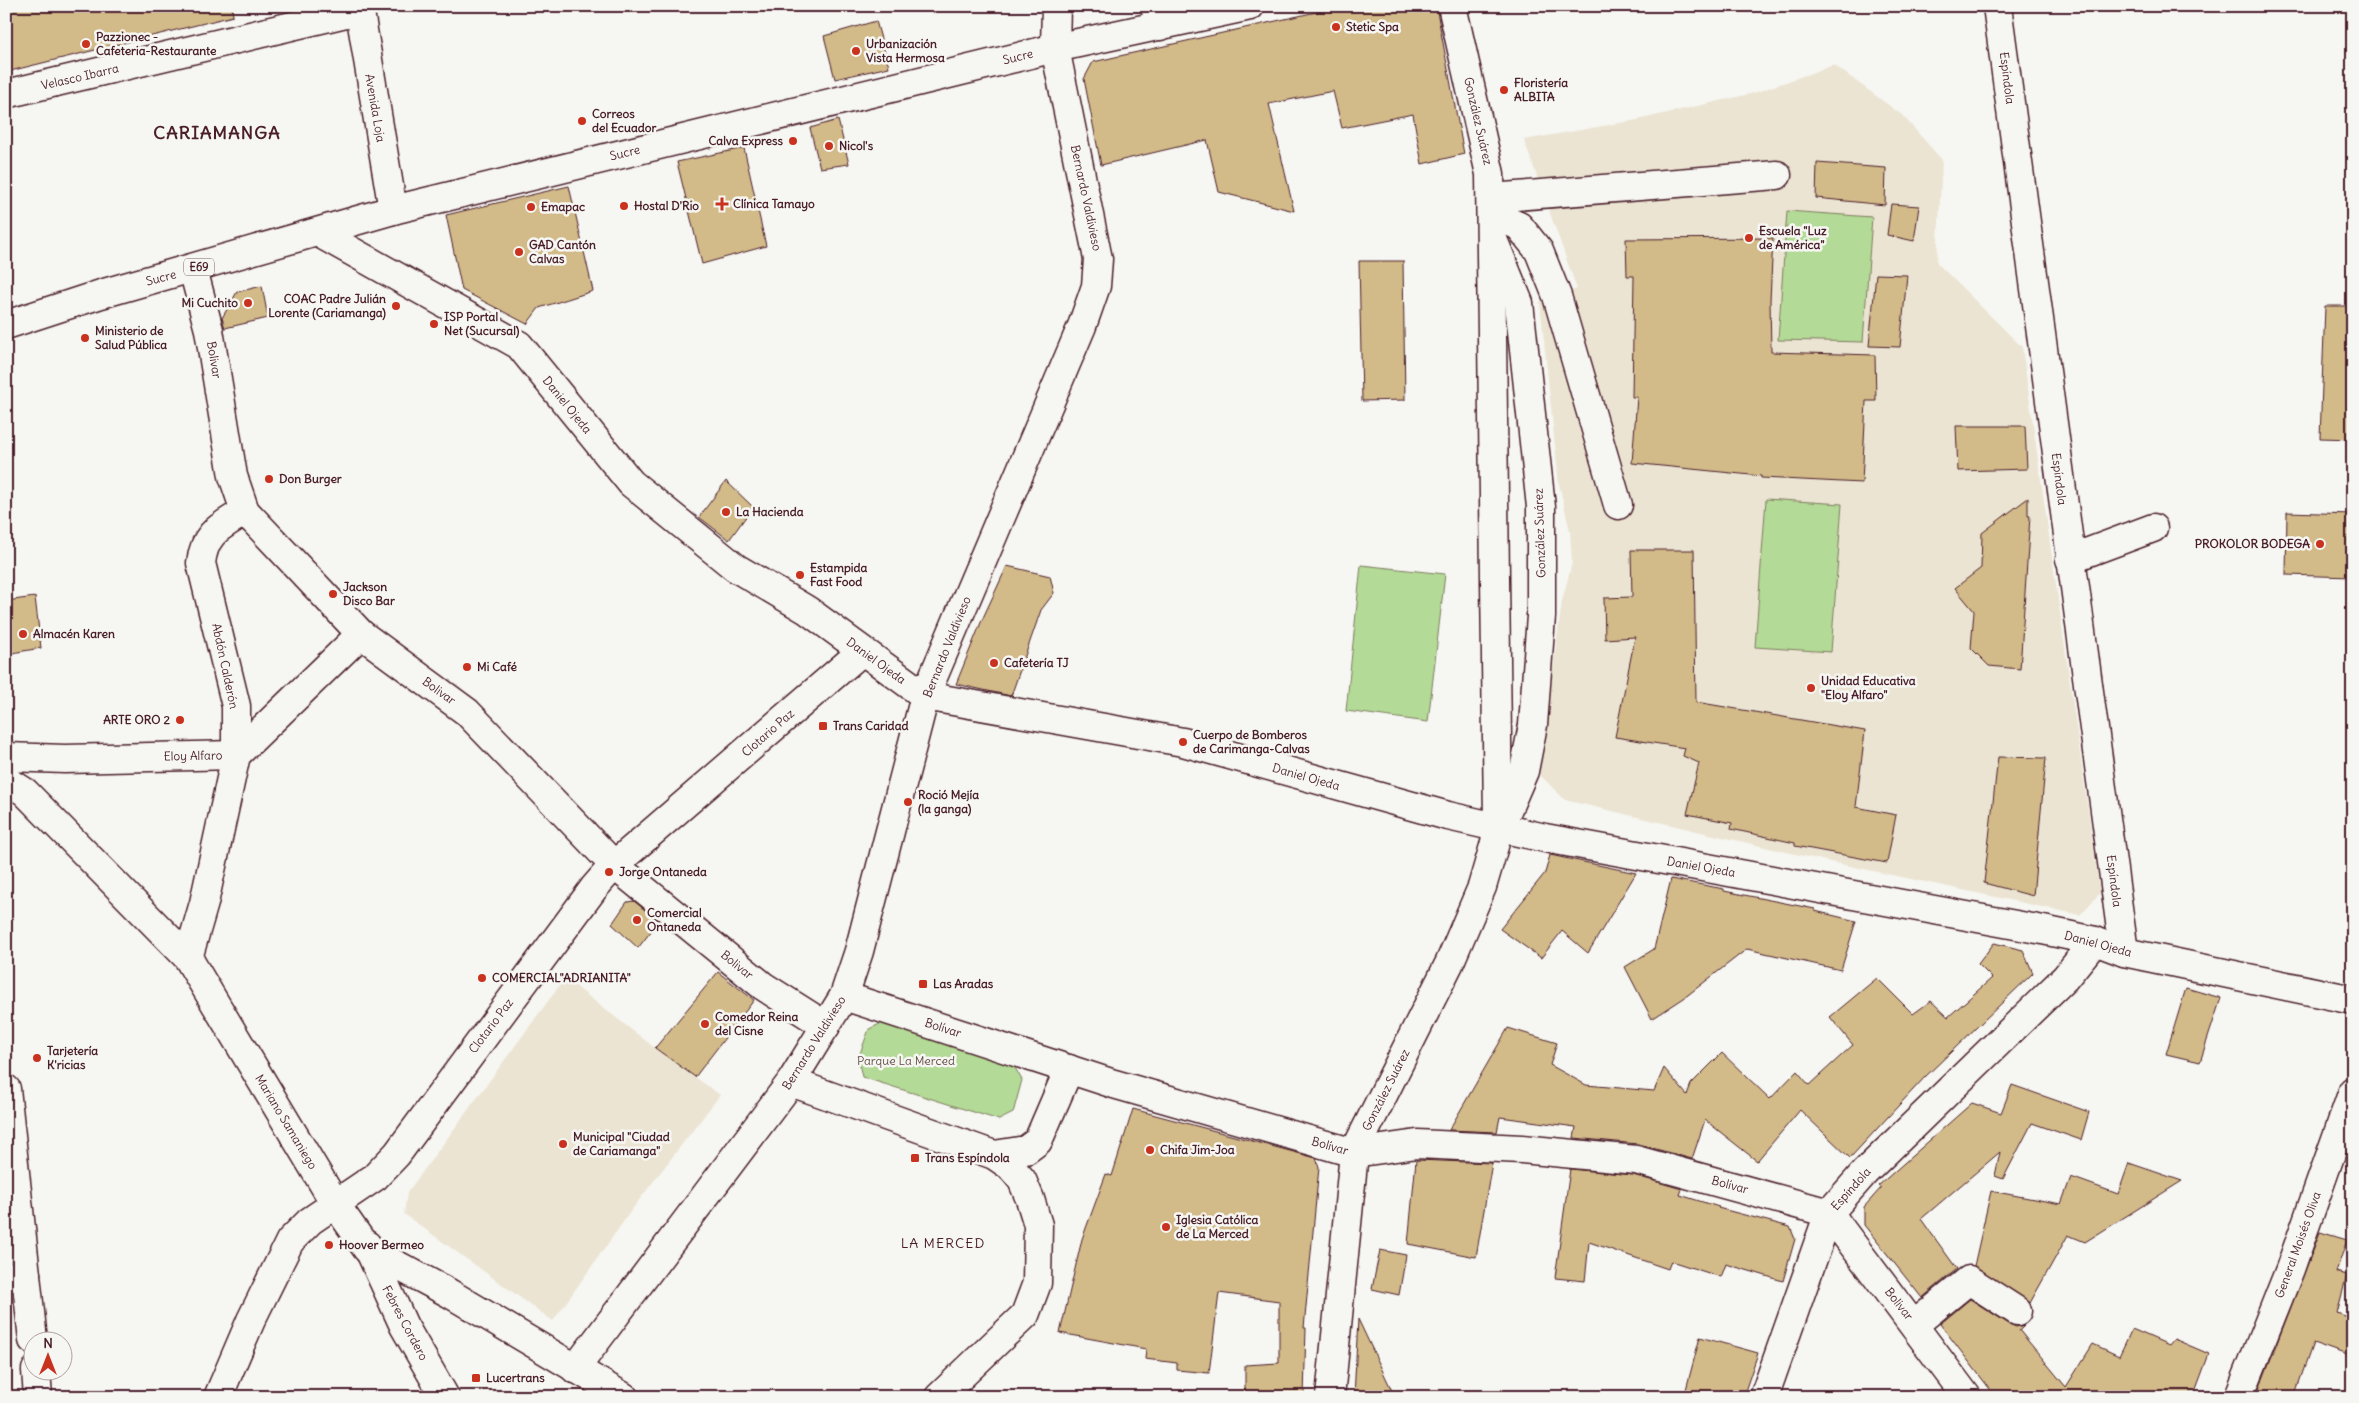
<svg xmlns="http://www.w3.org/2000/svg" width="2359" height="1403" viewBox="0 0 2359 1403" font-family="Delius,sans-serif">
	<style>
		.built { fill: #ebe4d2 }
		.green { fill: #b3da96; stroke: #7e7c60 }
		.building { fill: #d2ba89; stroke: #4a1f2b }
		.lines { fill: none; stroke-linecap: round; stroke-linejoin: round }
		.minor-casing { stroke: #4a1f2b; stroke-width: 31 }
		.major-casing { stroke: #4a1f2b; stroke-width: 31 }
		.minor { stroke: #f6f6f2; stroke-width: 28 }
		.major { stroke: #f6f6f2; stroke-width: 28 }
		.poi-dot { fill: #c8321e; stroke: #f6f6f2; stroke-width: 2 }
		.labels { text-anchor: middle; stroke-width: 5; stroke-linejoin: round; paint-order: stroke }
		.shield { fill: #f6f6f2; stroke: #7e6067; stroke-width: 1 }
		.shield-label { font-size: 11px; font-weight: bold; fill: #4a1f2b }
		.poi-label { font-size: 12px; font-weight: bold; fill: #4a1f2b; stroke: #f6f6f2; text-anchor: start }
		.street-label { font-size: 12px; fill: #4a1f2b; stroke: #f6f6f2 }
		.park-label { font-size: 12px; fill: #644e46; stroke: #f6f6f2 }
		.neighbourhood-label { font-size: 14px; letter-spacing: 1px; fill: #4a1f2b; stroke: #f6f6f2 }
		.district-label { font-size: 18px; font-weight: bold; letter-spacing: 1px; fill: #4a1f2b; stroke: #f6f6f2 }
	</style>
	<rect width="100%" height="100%" fill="#f6f6f2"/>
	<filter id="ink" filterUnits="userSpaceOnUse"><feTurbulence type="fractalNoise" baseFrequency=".02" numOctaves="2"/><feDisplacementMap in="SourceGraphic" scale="10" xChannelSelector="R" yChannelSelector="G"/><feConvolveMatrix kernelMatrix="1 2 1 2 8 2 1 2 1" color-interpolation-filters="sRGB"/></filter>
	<g filter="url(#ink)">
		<g class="built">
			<polygon points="1834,65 1902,115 1942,160 1937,263 2022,347 2100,893 2080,915 1812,858 1565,800 1539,774 1562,601 1572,563 1570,531 1559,484 1540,302 1577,289 1524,140 1637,120 1754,93"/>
			<polygon points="565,978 655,1048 720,1095 633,1208 553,1321 404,1214 407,1193"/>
		</g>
		<g class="green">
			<polygon points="1787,211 1872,217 1863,342 1778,340"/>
			<polygon points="1766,499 1842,504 1831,652 1755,647"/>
			<polygon points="1361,565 1445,574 1428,722 1346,711"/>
			<polygon points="882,1023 1014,1066 1022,1080 1013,1113 999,1120 862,1077 858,1059 869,1029"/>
		</g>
		<g class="building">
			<polygon points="6,6 232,6 233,16 6,72"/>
			<polygon points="1343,6 1436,6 1464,154 1422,164 1413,114 1342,128 1333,91 1269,104 1294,211 1219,192 1207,140 1101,165 1084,79 1093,62"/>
			<polygon points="876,21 889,67 835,79 824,36"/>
			<polygon points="838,120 849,164 820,168 810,128"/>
			<polygon points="744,148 766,246 702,264 677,162"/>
			<polygon points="1817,163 1886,168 1885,205 1816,198"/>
			<polygon points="569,186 593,291 539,308 527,324 462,290 446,215"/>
			<polygon points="1891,204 1919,206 1914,241 1887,235"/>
			<polygon points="1773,238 1770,301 1771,352 1875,355 1876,401 1866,401 1862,483 1761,478 1761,476 1632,463 1637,397 1632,397 1634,276 1627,276 1626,239"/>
			<polygon points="1359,261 1403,261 1405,400 1362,401"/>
			<polygon points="1876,274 1907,275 1900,347 1869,346"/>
			<polygon points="262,286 268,318 225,328 222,318 237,292"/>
			<polygon points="2325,306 2353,306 2353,439 2320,438"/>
			<polygon points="1956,426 2025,426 2027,469 1958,471"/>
			<polygon points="726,481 753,507 729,540 699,517"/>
			<polygon points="2028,498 2028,516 2030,516 2020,669 1989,666 1971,648 1974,611 1955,588 1981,568 1982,533"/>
			<polygon points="2287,512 2353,514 2353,577 2286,575"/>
			<polygon points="1631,550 1694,550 1696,702 1865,731 1856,807 1896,815 1887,863 1795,846 1795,843 1731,829 1732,823 1687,814 1699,763 1683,756 1685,748 1615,737 1635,637 1605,639 1604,598 1632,597"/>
			<polygon points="1007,566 1050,576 1054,593 1041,610 1011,696 956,684 982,620"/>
			<polygon points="35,597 41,648 6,654 6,601"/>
			<polygon points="1998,757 2046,758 2033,896 1984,883"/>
			<polygon points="1550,855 1636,873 1588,953 1562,931 1541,958 1500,929 1545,873"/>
			<polygon points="1671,879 1724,889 1724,891 1815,909 1815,911 1856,921 1841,970 1747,949 1684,998 1652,1019 1625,967 1654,949"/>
			<polygon points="634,901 659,921 638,948 612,924 627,902"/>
			<polygon points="1994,943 2023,950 2033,973 1925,1077 1850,1158 1800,1110 1757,1161 1705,1120 1692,1159 1638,1144 1574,1138 1576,1127 1500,1117 1497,1132 1449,1130 1508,1028 1557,1043 1550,1065 1586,1085 1654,1091 1664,1068 1687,1095 1691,1084 1722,1053 1770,1099 1797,1071 1809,1085 1853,1045 1830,1017 1877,978 1913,1014 1931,1001 1948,1017 1992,978 1978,964"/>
			<polygon points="718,972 754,1000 695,1077 655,1048"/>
			<polygon points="2186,988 2221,998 2200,1062 2166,1054"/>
			<polygon points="2012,1085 2089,1112 2081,1140 2032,1123 2003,1179 1995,1176 2000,1152 1921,1219 1957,1269 1922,1298 1864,1225 1864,1207 1881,1188 1878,1186 1972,1103 2001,1113"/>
			<polygon points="1133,1109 1316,1158 1319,1167 1304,1328 1306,1328 1304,1397 1245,1397 1245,1365 1279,1363 1279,1301 1219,1293 1209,1373 1177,1370 1177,1363 1145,1359 1146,1349 1060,1333 1082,1239 1106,1174 1112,1176"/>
			<polygon points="1416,1160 1492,1163 1476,1257 1408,1244"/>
			<polygon points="2129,1163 2182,1181 2085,1242 2068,1235 2030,1303 1974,1266 1991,1191 2061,1204 2071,1177 2118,1194"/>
			<polygon points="1570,1169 1633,1175 1682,1189 1680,1195 1719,1207 1718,1208 1790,1227 1795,1239 1783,1281 1726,1264 1721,1277 1671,1261 1668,1269 1589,1242 1585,1281 1555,1278"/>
			<polygon points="2320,1232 2347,1240 2336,1272 2347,1275 2337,1313 2353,1319 2353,1357 2313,1343 2294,1397 2256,1397"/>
			<polygon points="1380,1250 1406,1255 1399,1295 1372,1289"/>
			<polygon points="1970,1299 2009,1324 2016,1327 2024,1325 2019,1330 2066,1387 2093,1344 2119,1356 2132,1329 2169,1345 2174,1339 2209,1354 2193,1397 1996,1397 1940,1324"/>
			<polygon points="1358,1319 1395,1397 1354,1397"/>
			<polygon points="1700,1337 1758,1353 1743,1397 1684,1397"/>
		</g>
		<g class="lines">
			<defs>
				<g id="minor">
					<polyline points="1155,6 1160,26"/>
					<polyline points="1452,6 1490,174 1498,820"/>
					<polyline points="1997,6 2124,952"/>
					<polyline points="1491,198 1777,175"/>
					<polyline points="1491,214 1519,226 1539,251 1557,296 1618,505"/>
					<polyline points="319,233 519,345 631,483 736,568 807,610 925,696 1183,742 1448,816 1545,838 2043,930 2095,941 2124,952 2353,1000"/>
					<polyline points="193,269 209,330 233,476 245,511 361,634 467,712 614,865 763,986 826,1026"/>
					<polyline points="2070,559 2153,528"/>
					<polyline points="6,757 65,759 236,755 361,634"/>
					<polyline points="6,780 25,792 188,958 336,1205 367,1249 449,1293 624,1397"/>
					<path d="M 188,958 L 204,903 L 236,755 L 236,706 L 201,563 C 205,531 221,527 245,511"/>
					<polyline points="844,996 1114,1084 1354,1153 1417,1144 1522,1149 1636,1160 1829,1213"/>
					<polyline points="791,1082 994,1155 1010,1166 1022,1180 1030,1199 1038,1225 1037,1283 1025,1315 939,1397"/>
					<polyline points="994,1155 1026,1150 1038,1141 1069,1069"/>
					<polyline points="1829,1213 1967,1397"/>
					<polyline points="367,1245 404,1326 445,1397"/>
					<polyline points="6,1278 26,1274"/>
					<polyline points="1915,1324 1969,1280 2017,1311"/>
					<polyline points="575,1369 791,1082 844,996 859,951 925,696 1082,326 1096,286 1098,259 1055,48 1056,6"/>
					<polyline points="218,1397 251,1320 290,1241 310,1221 375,1177 397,1154 594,888 614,865 861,652"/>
					<polyline points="1330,1397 1354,1153 1449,964 1482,887 1499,829 1524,771 1533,725 1541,616 1541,507 1519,303 1492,237"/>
					<polyline points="1764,1397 1829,1213 1865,1172 2065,978 2095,941"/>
				</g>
				<g id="major">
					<polyline points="359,6 393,210"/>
					<polyline points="6,94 359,10"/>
					<polyline points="6,325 101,294 393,210 1055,48 1250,6"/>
					<polyline points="6,1089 33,1340"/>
					<polyline points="36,1370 38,1397"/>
					<polyline points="2239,1397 2290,1269 2353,1091"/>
				</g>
			</defs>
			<use href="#minor" class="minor-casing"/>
			<use href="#major" class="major-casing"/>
			<use href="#minor" class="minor"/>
			<use href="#major" class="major"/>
		</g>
	</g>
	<g class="poi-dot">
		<circle cx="1336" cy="27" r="5"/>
		<circle cx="86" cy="44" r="5"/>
		<circle cx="856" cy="51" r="5"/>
		<circle cx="1504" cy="90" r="5"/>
		<circle cx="582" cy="121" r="5"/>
		<circle cx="793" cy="141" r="5"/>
		<circle cx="829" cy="146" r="5"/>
		<path d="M719.5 196.5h5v5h5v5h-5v5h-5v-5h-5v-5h5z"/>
		<circle cx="624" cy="206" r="5"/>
		<circle cx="531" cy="207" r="5"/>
		<circle cx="1749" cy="238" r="5"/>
		<circle cx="519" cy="252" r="5"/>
		<circle cx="248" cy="303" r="5"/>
		<circle cx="396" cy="306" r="5"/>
		<circle cx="434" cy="324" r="5"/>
		<circle cx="85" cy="338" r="5"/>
		<circle cx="269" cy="479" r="5"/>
		<circle cx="726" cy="512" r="5"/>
		<circle cx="2320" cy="544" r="5"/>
		<circle cx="800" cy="575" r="5"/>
		<circle cx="333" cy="594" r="5"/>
		<circle cx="23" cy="634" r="5"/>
		<circle cx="994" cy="663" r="5"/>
		<circle cx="467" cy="667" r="5"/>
		<circle cx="1811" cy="688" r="5"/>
		<circle cx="180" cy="720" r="5"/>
		<rect x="818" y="721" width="10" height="10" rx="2.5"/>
		<circle cx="1183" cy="742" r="5"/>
		<circle cx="908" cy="802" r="5"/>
		<circle cx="609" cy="872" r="5"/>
		<circle cx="637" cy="920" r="5"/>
		<circle cx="482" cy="978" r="5"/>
		<rect x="918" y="979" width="10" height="10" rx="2.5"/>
		<circle cx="705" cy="1024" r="5"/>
		<circle cx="37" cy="1058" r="5"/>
		<circle cx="563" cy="1144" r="5"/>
		<circle cx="1150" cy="1150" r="5"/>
		<rect x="910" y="1153" width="10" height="10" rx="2.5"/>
		<circle cx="1166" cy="1227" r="5"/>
		<circle cx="329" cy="1245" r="5"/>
		<rect x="471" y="1373" width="10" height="10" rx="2.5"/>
	</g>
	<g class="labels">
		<rect class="shield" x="184" y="258.5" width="30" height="17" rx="4"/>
		<g class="shield-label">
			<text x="199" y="271">E69</text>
		</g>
		<g class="poi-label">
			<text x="1346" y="31">Stetic Spa</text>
			<text x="96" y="41">Pazzionec -<tspan x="96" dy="14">Cafeteria-Restaurante</tspan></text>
			<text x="866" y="48">Urbanización<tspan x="866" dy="14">Vista Hermosa</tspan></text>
			<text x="1514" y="87">Floristería<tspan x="1514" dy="14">ALBITA</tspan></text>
			<text x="592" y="118">Correos<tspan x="592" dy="14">del Ecuador</tspan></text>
			<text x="783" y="145" text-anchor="end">Calva Express</text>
			<text x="839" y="150">Nicol's</text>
			<text x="733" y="208">Clínica Tamayo</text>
			<text x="634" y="210">Hostal D'Rio</text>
			<text x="541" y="211">Emapac</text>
			<text x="1759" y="235">Escuela "Luz<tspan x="1759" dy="14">de América"</tspan></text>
			<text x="529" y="249">GAD Cantón<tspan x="529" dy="14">Calvas</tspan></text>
			<text x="386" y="303" text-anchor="end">COAC Padre Julián<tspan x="386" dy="14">Lorente (Cariamanga)</tspan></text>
			<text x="238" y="307" text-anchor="end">Mi Cuchito</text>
			<text x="444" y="321">ISP Portal<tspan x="444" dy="14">Net (Sucursal)</tspan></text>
			<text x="95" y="335">Ministerio de<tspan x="95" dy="14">Salud Pública</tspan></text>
			<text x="279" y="483">Don Burger</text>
			<text x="736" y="516">La Hacienda</text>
			<text x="2310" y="548" text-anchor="end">PROKOLOR BODEGA</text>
			<text x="810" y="572">Estampida<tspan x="810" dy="14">Fast Food</tspan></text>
			<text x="343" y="591">Jackson<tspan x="343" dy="14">Disco Bar</tspan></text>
			<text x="33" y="638">Almacén Karen</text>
			<text x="1004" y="667">Cafetería TJ</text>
			<text x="477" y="671">Mi Café</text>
			<text x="1821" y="685">Unidad Educativa<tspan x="1821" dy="14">"Eloy Alfaro"</tspan></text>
			<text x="170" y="724" text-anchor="end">ARTE ORO 2</text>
			<text x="833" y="730">Trans Caridad</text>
			<text x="1193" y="739">Cuerpo de Bomberos<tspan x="1193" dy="14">de Carimanga-Calvas</tspan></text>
			<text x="918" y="799">Roció Mejía<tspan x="918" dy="14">(la ganga)</tspan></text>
			<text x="619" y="876">Jorge Ontaneda</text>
			<text x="647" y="917">Comercial<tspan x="647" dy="14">Ontaneda</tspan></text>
			<text x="492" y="982">COMERCIAL"ADRIANITA"</text>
			<text x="933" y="988">Las Aradas</text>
			<text x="715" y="1021">Comedor Reina<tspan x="715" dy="14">del Cisne</tspan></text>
			<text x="47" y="1055">Tarjetería<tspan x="47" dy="14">K'ricias</tspan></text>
			<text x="573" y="1141">Municipal "Ciudad<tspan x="573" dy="14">de Cariamanga"</tspan></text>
			<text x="1160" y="1154">Chifa Jim-Joa</text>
			<text x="925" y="1162">Trans Espíndola</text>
			<text x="1176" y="1224">Iglesia Católica<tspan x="1176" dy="14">de La Merced</tspan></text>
			<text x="339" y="1249">Hoover Bermeo</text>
			<text x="486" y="1382">Lucertrans</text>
		</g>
		<g class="street-label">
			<text transform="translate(1018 57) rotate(-14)" y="4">Sucre</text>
			<text transform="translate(80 77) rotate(-13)" y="4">Velasco Ibarra</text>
			<text transform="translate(2007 78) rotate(83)" y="4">Espíndola</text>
			<text transform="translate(375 108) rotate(80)" y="4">Avenida Loja</text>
			<text transform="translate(1478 121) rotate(77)" y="4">González Suárez</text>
			<text transform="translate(625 153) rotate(-14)" y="4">Sucre</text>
			<text transform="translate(1086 198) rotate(78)" y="4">Bernardo Valdivieso</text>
			<text transform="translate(161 278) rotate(-15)" y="4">Sucre</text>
			<text transform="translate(214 360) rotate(81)" y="4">Bolivar</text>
			<text transform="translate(567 405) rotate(51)" y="4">Daniel Ojeda</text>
			<text transform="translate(2059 479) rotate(83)" y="4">Espíndola</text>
			<text transform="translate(1540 533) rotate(-92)" y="4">González Suárez</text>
			<text transform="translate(947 647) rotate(-68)" y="4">Bernardo Valdivieso</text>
			<text transform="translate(876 661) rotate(36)" y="4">Daniel Ojeda</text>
			<text transform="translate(225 666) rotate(78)" y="4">Abdón Calderón</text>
			<text transform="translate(439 691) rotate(36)" y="4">Bolivar</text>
			<text transform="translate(768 733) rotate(-41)" y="4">Clotario Paz</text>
			<text transform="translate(193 756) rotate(-1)" y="4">Eloy Alfaro</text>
			<text transform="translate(1306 777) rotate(16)" y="4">Daniel Ojeda</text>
			<text transform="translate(1701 867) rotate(10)" y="4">Daniel Ojeda</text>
			<text transform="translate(2114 881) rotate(83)" y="4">Espíndola</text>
			<text transform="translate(2098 944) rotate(15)" y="4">Daniel Ojeda</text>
			<text transform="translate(737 965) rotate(39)" y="4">Bolivar</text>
			<text transform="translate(491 1026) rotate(-53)" y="4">Clotario Paz</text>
			<text transform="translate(943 1028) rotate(18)" y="4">Bolívar</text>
			<text transform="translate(814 1043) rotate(-58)" y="4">Bernardo Valdivieso</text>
			<text transform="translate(1386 1090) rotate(-63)" y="4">González Suárez</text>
			<text transform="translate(286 1122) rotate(59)" y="4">Mariano Samaniego</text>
			<text transform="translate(1330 1146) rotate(16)" y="4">Bolívar</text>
			<text transform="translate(1730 1185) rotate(15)" y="4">Bolívar</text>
			<text transform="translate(1851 1189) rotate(-48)" y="4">Espíndola</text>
			<text transform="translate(2298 1245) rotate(-70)" y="4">General Moisés Oliva</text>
			<text transform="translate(1899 1304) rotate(52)" y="4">Bolivar</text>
			<text transform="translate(405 1323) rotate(62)" y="4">Febres Cordero</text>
		</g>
		<g class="park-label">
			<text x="906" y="1065">Parque La Merced</text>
		</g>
		<g class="neighbourhood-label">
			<text x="943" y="1248">LA MERCED</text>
		</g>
		<g class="district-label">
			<text x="217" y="139">CARIAMANGA</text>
		</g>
	</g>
	<rect width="2359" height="1403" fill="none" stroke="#f6f6f2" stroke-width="25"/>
	<rect x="12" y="12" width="2334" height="1378" fill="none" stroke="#4a1f2b" stroke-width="2" filter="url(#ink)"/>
	<g transform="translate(48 1356)"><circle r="24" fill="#f6f6f2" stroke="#b1a0a2"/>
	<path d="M0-4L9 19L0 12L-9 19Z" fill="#c8321e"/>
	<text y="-8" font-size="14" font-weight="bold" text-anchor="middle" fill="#4a1f2b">N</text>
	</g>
</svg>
